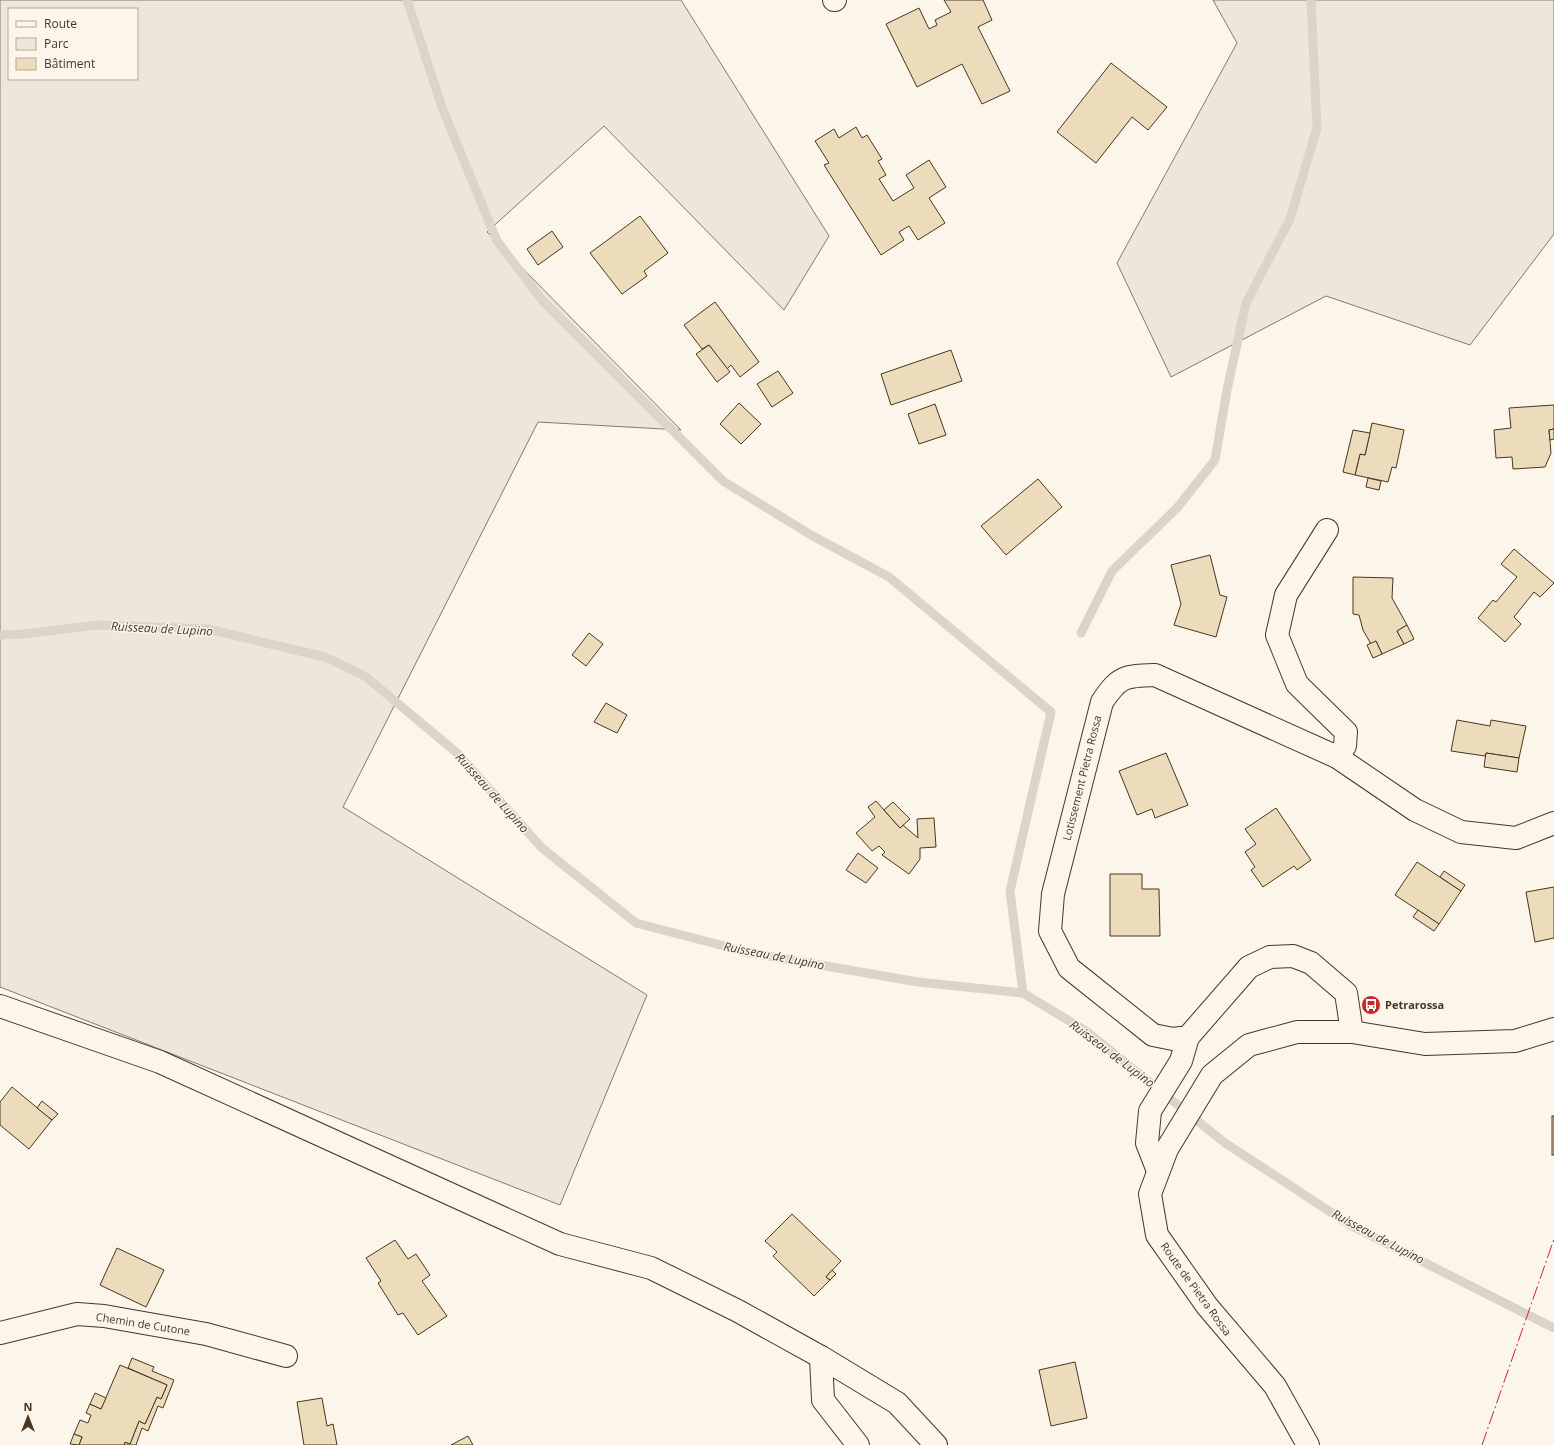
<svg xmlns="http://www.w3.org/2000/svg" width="1554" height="1445" viewBox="0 0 1554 1445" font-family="'Open Sans',sans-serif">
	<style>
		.green { fill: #ede6d9; stroke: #887966; fill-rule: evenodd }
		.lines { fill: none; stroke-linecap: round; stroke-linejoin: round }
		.stream { stroke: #dcd4c6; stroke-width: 9 }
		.building { fill: #ecdcbc; stroke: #4a3520 }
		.street-casing { stroke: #4a3520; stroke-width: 24 }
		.secondary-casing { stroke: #4a3520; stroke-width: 24 }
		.street { stroke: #fbf6e9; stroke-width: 22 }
		.secondary { stroke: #fbf6e9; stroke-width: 22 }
		.power { stroke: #c62828; stroke-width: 1; stroke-dasharray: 14 3 2 3; stroke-linecap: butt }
		.labels { text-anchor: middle; stroke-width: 3; stroke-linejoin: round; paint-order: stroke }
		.street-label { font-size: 11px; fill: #4a3520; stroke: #fbf6e9 }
		.poi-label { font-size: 11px; font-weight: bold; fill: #4a3520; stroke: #fbf6e9; text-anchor: start }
		.water-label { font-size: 12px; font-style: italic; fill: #4a3520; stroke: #fbf6e9 }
	</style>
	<rect width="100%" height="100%" fill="#fbf6e9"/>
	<g class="green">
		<path d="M 0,0 L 681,0 L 829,236 L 784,310 L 604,126 L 487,232 L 681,430 L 538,422 L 343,807 L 647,995 L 560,1205 L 0,987 ZM 9,9 L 137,9 L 137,79 L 9,79 Z"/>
		<polygon points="1213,0 1554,0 1554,234 1470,345 1326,296 1171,377 1117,263 1237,43"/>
	</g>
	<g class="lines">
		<g class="stream">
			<polyline points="407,0 443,110 497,241 542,300 723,481 811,535 889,577 1051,712 1010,891 1023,993"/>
			<polyline points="1081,633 1112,571 1177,508 1215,460 1227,390 1246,303 1290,219 1317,128 1311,0"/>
			<polyline points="0,635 24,634 97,625 208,629 325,657 365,676 457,753 542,848 636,923 751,953 918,982 1023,993 1086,1031 1225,1143 1352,1226 1554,1328"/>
		</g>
	</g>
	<g class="building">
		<polygon points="944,0 983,0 992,20 978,27 1010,91 982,104 962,64 917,87 886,24 919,8 929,29 937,25 935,20 951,12"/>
		<polygon points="1111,63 1167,107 1148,130 1132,117 1096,163 1057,132"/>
		<polygon points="856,127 862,138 867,135 882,159 878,161 886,175 879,179 893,201 914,188 906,175 929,160 946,187 929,198 945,223 918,240 909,226 899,232 904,240 881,255 824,165 829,163 815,141 834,129 839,138"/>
		<polygon points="640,216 668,253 644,271 647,276 622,294 590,253"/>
		<polygon points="552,231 563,247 538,265 527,249"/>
		<polygon points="715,302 759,362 740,377 731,365 727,369 709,345 702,349 684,325"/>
		<polygon points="709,345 730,372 717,382 696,354"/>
		<polygon points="951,350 962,381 891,405 881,374"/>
		<polygon points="778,371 793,393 772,407 757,384"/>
		<polygon points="739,403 761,424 741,444 720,424"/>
		<polygon points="935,404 946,435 919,444 908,414"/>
		<polygon points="1554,405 1554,429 1549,430 1551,453 1545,467 1513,469 1512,457 1496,458 1494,430 1511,428 1509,408"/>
		<polygon points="1372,423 1404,430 1396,468 1392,467 1388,482 1355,475 1360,454 1365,455"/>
		<polygon points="1554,429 1554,439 1550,440 1549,430"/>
		<polygon points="1353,430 1370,433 1365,455 1360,454 1355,475 1343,472"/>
		<polygon points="1368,478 1381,481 1379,490 1366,487"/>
		<polygon points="1038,479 1062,507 1006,555 981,526"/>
		<polygon points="1514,549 1554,583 1540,597 1534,592 1514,617 1521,624 1505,642 1478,618 1493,600 1496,602 1517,577 1501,564"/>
		<polygon points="1210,555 1220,595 1227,597 1216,637 1174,625 1181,604 1171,565"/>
		<polygon points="1353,577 1393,578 1392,598 1407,625 1397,631 1404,644 1382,654 1376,641 1371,644 1363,630 1359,615 1353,614"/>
		<polygon points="1407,625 1414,639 1404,644 1397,631"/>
		<polygon points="589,633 603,644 586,666 572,655"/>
		<polygon points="1376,641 1382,654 1373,658 1367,645"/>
		<polygon points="606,703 627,715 617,733 594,722"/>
		<polygon points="1457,720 1490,726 1491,720 1526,726 1519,758 1486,753 1485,756 1451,751"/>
		<polygon points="1166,753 1188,805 1155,818 1152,809 1137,815 1119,771"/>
		<polygon points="1486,753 1519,758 1517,772 1484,767"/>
		<polygon points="876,801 900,828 903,825 918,838 917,819 934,818 936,847 920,848 920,859 909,874 882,855 885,852 879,846 872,851 856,833 875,817 868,807"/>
		<polygon points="893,802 910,819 900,828 884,810"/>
		<polygon points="1276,808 1311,860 1297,870 1294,866 1263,887 1251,870 1255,867 1245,852 1256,844 1245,829"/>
		<polygon points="858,853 878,868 866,883 846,870"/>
		<polygon points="1417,862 1461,891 1439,924 1395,895"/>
		<polygon points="1444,871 1465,885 1461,891 1440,877"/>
		<polygon points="1110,874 1142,874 1142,889 1159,889 1160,936 1110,936"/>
		<polygon points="1554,887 1554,938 1535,942 1526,892"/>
		<polygon points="1418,910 1439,924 1434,931 1413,917"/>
		<polygon points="12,1087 52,1120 29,1149 0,1125 0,1102"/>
		<polygon points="42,1101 58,1114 52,1120 37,1108"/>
		<rect x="1552" y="1116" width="2" height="39"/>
		<polygon points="792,1214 841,1261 826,1277 830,1280 814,1296 773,1256 777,1252 765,1241"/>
		<polygon points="395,1240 408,1259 416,1254 430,1275 422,1281 447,1316 418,1335 403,1313 398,1315 378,1283 381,1281 366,1258"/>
		<polygon points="117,1248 164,1270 146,1307 100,1285"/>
		<polygon points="832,1270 836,1274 830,1280 826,1277"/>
		<polygon points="132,1358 154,1367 152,1371 174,1380 163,1408 158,1406 148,1431 142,1428 136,1445 124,1445 125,1442 130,1444 139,1421 145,1424 157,1397 161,1399 167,1385 128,1368"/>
		<polygon points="1075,1362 1087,1418 1051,1426 1039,1370"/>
		<polygon points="120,1365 167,1385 161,1399 157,1397 145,1424 139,1421 130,1444 125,1442 124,1445 79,1445 82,1437 74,1434 80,1420 88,1423 91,1415 86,1413 90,1404 101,1409"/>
		<polygon points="95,1393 106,1398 101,1409 90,1404"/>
		<polygon points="322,1398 327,1426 333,1424 337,1445 304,1445 297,1402"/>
		<polygon points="74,1434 82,1437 79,1445 70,1444"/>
		<polygon points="468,1436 473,1445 451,1445"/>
	</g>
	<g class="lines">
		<defs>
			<g id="street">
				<polyline points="834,0 835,0"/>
				<polyline points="1327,530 1286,595 1277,635 1297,684 1346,732 1345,746 1337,757"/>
				<path d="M 1352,1032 L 1346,993 L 1311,963 L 1293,956 L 1270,957 L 1249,967 L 1188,1037 L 1173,1039 L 1153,1035 L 1069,968 L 1050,931 L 1053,894 L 1102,702 C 1119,676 1125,676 1155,675 L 1337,757 L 1415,810 L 1461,832 L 1516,838 L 1554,823"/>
				<polyline points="1158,1171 1147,1143 1150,1111 1181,1061 1188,1037"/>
				<polyline points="0,1333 77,1314 104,1316 206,1334 286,1356"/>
				<polyline points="821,1357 823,1400 858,1445"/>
			</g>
			<g id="secondary">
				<polyline points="0,1006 160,1062 560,1244 651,1268 738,1311 821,1357 897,1403 936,1445"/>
				<polyline points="1308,1445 1275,1386 1207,1306 1157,1235 1150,1194 1167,1149 1212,1075 1249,1045 1297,1032 1352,1032 1425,1044 1515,1041 1554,1029"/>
			</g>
		</defs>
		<use href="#street" class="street-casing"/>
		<use href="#secondary" class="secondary-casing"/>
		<use href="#street" class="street"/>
		<use href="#secondary" class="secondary"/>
		<polyline class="power" points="1482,1445 1554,1239"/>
	</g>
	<defs>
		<symbol id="bus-disc" viewBox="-11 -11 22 22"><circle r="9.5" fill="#c62828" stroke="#fbf6e9"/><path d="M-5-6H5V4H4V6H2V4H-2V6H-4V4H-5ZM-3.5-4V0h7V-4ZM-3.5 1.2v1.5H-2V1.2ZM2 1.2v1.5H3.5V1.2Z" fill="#fff"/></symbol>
	</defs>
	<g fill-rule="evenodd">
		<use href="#bus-disc" x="1360" y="994" width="22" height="22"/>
	</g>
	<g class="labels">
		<g class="street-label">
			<text transform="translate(1082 778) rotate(-76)" y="4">Lotissement Pietra Rossa</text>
			<text transform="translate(1196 1289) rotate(54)" y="4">Route de Pietra Rossa</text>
			<text transform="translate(143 1324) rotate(9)" y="4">Chemin de Cutone</text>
		</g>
		<g class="poi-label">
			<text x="1385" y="1009">Petrarossa</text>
		</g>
		<g class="water-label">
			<text transform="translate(162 629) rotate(3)" y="4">Ruisseau de Lupino</text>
			<text transform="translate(492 793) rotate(48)" y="4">Ruisseau de Lupino</text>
			<text transform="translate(774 956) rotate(11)" y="4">Ruisseau de Lupino</text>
			<text transform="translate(1112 1054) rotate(37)" y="4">Ruisseau de Lupino</text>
			<text transform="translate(1378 1237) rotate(28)" y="4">Ruisseau de Lupino</text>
		</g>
	</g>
	<rect x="8" y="8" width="130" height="72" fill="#fbf6e9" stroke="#b4a999"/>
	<rect x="16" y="21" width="20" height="6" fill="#fbf6e9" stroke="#b4a999"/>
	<text x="44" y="28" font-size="12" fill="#4a3520">Route</text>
	<rect x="16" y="38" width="20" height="12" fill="#ede6d9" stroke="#b4a999"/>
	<text x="44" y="48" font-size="12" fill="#4a3520">Parc</text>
	<rect x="16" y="58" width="20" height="12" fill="#ecdcbc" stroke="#b4a999"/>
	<text x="44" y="68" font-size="12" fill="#4a3520">Bâtiment</text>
	<g transform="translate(28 1417)" stroke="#fbf6e9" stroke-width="3" paint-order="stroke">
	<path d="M0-3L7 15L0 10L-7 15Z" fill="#4a3520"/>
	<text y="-6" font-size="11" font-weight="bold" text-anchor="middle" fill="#4a3520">N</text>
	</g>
</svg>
